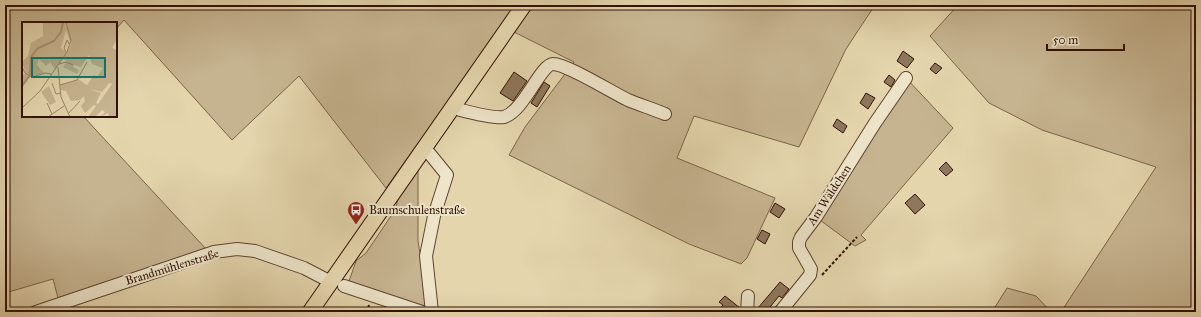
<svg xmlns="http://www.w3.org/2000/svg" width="1201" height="317" viewBox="0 0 1201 317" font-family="'IM FELL Great Primer',serif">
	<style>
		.green { fill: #c6b490; stroke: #7c624a }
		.building { fill: #8e775b; stroke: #311103 }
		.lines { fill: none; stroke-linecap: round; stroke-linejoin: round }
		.minor-casing { stroke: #5e422e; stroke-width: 14 }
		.major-casing { stroke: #311103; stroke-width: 17 }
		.path { stroke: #311103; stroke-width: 2; stroke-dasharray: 3 2; stroke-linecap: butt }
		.minor { stroke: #ede4ca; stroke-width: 12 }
		.major { stroke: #e4d5ad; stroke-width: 15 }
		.labels { text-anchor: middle; stroke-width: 4; stroke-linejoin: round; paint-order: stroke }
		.street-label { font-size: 12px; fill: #311103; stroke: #ede4ca }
		.poi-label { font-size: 12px; fill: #311103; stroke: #ede4ca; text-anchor: start }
		.inset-river { fill: none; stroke: #a79273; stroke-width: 2 }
		.inset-road { fill: none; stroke: #9c8769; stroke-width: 1 }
		.view { fill: #0f766e; fill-opacity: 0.15; stroke: #0f766e; stroke-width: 2 }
		.inset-edge { fill: none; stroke: #311103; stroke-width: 2 }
	</style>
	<rect width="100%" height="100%" fill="#e4d5ad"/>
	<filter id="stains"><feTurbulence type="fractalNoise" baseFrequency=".005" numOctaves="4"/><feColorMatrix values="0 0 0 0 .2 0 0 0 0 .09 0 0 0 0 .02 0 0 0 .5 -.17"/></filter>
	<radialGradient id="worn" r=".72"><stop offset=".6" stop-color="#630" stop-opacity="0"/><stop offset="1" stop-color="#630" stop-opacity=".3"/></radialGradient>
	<g class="green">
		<polygon points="5,5 517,5 386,188 299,76 232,140 124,20 116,29 116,23 23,23 23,116 83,116 207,250 58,298 53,279 5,293"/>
		<polygon points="524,5 875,5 846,49 799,147 694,116 677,158 775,198 747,258 741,264 689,244 509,155 525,127 574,62 508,29"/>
		<polygon points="958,5 1196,5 1196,312 1061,312 1156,167 1042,130 989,103 930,36"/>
		<polygon points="906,78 953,128 861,235 866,240 855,246 816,217"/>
		<polygon points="418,169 418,241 427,297 426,305 419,308 348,284 356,261 366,253 395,210 399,196"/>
		<polygon points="1007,288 1036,296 1051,312 992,312"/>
	</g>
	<g class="building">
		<polygon points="903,51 914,59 907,68 897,61"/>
		<polygon points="935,63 942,68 936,74 930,69"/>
		<polygon points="514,72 527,81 513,101 500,93"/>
		<polygon points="889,75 895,80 891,87 884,82"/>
		<polygon points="544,82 550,86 537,107 531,103"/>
		<polygon points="866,93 875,98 868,109 860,103"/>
		<polygon points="837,119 847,126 843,133 833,126"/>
		<polygon points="946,162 953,170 946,176 939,169"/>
		<polygon points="915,194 925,205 915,214 905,203"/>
		<polygon points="775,203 785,209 779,218 770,212"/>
		<polygon points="762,230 770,234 765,244 757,239"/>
		<polygon points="780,282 789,289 782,298 779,296 766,312 762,312 758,308"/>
		<polygon points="725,296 740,308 740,312 717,312 723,305 719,302"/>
	</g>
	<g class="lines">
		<defs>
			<g id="minor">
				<path d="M 453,108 C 465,111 493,119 504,117 C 524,111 540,65 553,64 C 567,64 613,93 628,100 C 640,105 653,109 665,114"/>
				<polyline points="425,148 447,175 434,216 426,256 432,312"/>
				<polyline points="344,286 422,312"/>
				<polyline points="36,312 214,252 237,249 255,251 304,268 331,282"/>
				<polyline points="747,312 748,296"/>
				<polyline points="780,312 810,275 811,269 799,248 799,242 801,237 816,217 875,123 906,78"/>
			</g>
			<polyline id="major" points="310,312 524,5"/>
		</defs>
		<use href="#minor" class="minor-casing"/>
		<use href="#major" class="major-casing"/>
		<g class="path">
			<polyline points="1196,13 1196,24"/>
			<polyline points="822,275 857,237"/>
			<polyline points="367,312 369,305"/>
		</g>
		<use href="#minor" class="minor"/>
		<use href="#major" class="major"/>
	</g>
	<defs>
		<symbol id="bus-pin" viewBox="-11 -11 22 30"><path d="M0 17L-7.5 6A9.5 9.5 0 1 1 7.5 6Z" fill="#8f2418" stroke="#ede4ca"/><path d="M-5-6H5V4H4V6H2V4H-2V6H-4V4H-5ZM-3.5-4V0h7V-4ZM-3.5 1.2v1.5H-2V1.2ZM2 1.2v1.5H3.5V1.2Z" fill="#fff"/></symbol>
	</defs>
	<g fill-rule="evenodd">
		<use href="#bus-pin" x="346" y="200" width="20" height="27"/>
	</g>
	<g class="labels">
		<g class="street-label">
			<text transform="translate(829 195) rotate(-57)" y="4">Am Wäldchen</text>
			<text transform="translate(172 267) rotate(-17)" y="4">Brandmühlenstraße</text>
		</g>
		<g class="poi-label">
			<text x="369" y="214">Baumschulenstraße</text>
		</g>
	</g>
	<g transform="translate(22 22)">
		<rect width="95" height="95" fill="#e4d5ad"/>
		<path d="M 21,0 L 95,0 L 95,18 L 90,25 L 95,29 L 95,95 L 87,95 L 86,91 L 78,95 L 83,90 L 80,88 L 73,95 L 66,95 L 74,84 L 72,83 L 63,91 L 59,84 L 63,79 L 62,74 L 58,78 L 49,79 L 44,69 L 39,68 L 38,63 L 56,57 L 65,63 L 72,53 L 75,55 L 81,46 L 70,42 L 67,33 L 59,45 L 52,43 L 51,45 L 57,48 L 55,52 L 41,45 L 45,39 L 41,37 L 33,47 L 28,40 L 24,44 L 17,37 L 15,43 L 22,51 L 8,55 L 0,66 L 0,53 L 4,52 L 0,40 L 6,34 L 9,21 L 21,14 ZM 44,8 L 49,22 L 45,31 L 39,26 ZM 87,61 L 90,62 L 76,82 L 74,81 L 79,71 L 67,67 L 80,70 ZM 27,64 L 34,80 L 28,83 L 19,70 Z" fill="#c6b490" fill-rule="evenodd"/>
		<path class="inset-river" d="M 0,64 L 8,53 L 9,35 L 16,26 L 32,19 L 39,10 L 41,0"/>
		<path class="inset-road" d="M 44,30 L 42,26 L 45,18 L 47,22M 37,42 L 44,40 L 51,43M 0,45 L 3,51 L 10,55 L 23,51 L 29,52M 36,45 L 39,75 L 48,95M 30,61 L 34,72 L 39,71M 38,63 L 55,58 L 65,40M 25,81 L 30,92M 0,86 L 18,69 L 45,30 L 49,18 L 44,0M 46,92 L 58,79M 26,95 L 42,84"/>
		<path class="view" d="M 10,36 L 83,36 L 83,55 L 10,55 Z"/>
		<rect width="95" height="95" class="inset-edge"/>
	</g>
	<rect width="1201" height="317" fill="none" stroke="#e4d5ad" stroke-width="20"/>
	<rect x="6" y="6" width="1189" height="305" fill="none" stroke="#311103" stroke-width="2"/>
	<rect x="10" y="10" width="1181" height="297" fill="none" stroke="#311103"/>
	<path d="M1047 44v6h77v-6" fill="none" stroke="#311103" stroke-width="2"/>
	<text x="1053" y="44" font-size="12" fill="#311103" stroke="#ede4ca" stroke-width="3" paint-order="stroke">50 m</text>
	<rect width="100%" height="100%" filter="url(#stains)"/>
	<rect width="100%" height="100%" fill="url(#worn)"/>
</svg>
